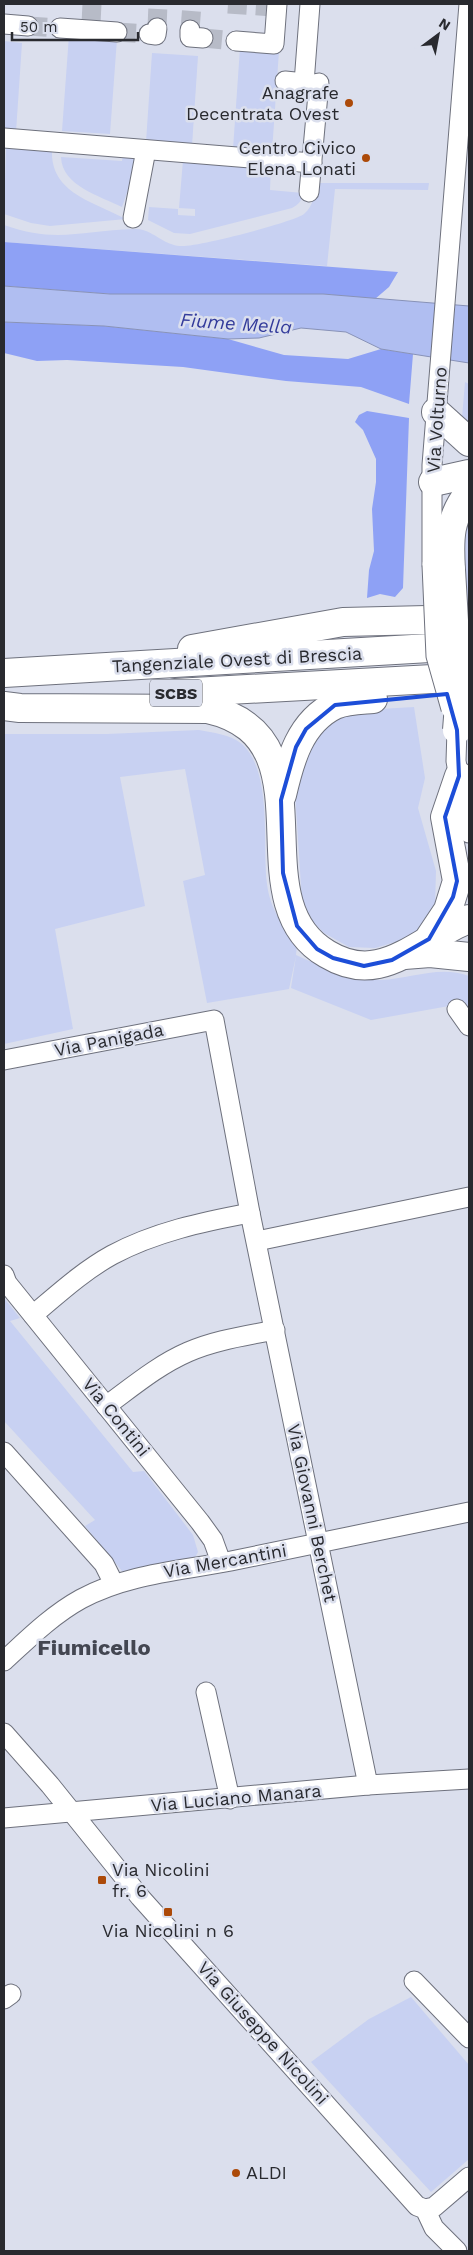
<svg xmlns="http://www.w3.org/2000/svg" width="473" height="2255" viewBox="0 0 473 2255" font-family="'Work Sans',sans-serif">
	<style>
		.green { fill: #c8d1f2 }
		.forest { fill: #8ea1f5 }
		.water { fill: #b0bef1; stroke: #8892b7 }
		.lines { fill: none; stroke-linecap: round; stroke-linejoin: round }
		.minor-tunnel { stroke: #b7bbc7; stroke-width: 19; stroke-dasharray: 19 9; stroke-linecap: butt }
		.minor-casing { stroke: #6e717d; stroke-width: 21 }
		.highway-casing { stroke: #6e717d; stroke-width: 30 }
		.minor { stroke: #fff; stroke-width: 19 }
		.highway { stroke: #fff; stroke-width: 28 }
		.minor-bridge-casing { stroke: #6e717d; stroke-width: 21; stroke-linecap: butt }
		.highway-bridge-casing { stroke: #6e717d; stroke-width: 30; stroke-linecap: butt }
		.minor-bridge { stroke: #fff; stroke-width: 19 }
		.highway-bridge { stroke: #fff; stroke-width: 28 }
		.marked { fill: none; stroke: #1d4ed8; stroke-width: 4; stroke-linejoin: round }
		.poi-dot { fill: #ac4a09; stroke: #dbdfed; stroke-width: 2 }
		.labels { text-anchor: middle; stroke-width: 5; stroke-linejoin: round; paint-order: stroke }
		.shield { fill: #dbdfed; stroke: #5e6068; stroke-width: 1 }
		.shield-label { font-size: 16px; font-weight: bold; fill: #292a2f }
		.poi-label { font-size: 18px; fill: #292a2f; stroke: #dbdfed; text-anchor: end }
		.street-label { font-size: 18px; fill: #292a2f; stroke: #dbdfed }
		.water-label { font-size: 19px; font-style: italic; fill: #333b9b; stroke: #dbdfed }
		.district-label { font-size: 22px; font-weight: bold; fill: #434651; stroke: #dbdfed }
	</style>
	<rect width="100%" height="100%" fill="#dbdfed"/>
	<g class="green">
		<polygon points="69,35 117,39 110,134 62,131"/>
		<polygon points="4,41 22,43 16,132 4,131"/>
		<polygon points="240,48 279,51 272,152 233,149"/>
		<polygon points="152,53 198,56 192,146 146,142"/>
		<path d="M 6,147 L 52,150 C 50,193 94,202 126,219 L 50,226 L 31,223 L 4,214 Z"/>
		<path d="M 123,155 L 140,156 L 122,207 C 100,196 62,186 61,157 L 122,161 Z"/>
		<path d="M 183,160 L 271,166 L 270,190 L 303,193 C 302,201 298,205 292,208 L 190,234 L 174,233 L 148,220 L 149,207 L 178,209 L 178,215 L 195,216 L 195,209 L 179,208 Z"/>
		<path d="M 315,183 L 429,183 L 428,190 L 335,189 L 327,266 L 4,242 L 4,225 C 57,244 82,230 135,229 C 151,228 163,245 180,246 C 194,248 294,222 304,214 C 314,206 314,194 315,183 Z"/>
		<polygon points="465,382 469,384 469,434 462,418"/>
		<polygon points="469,510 469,608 463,608 463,533"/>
		<polygon points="414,707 425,778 418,808 436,871 435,906 417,931 409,938 375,948 349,947 324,933 314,923 302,902 294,776 302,748 345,711"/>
		<path d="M 199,730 C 213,733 230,734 242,744 C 273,772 262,845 267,884 C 270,909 283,926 297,945 L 296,955 C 324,967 348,981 381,980 C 411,979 439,965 469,976 L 469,1025 L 449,1006 L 371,1020 L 291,988 L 296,956 L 289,989 L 207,1003 L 183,881 L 205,875 L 185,769 L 120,777 L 145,906 L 55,929 L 73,1029 L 4,1044 L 4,734 L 107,734 Z"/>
		<polygon points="4,1298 20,1318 10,1321 133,1472 144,1471 193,1535 198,1552 193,1561 122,1571 85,1526 95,1520 4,1421"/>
		<polygon points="411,1997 469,2065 469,2159 431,2192 311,2062 369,2019"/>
	</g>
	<g class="forest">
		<polygon points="4,242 398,272 389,287 375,299 323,294 110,294 4,286"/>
		<polygon points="4,322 104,326 228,339 284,355 348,359 381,349 413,354 409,404 361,387 286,381 183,367 67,360 37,361 4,353"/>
		<polygon points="367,411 409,418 403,588 395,597 380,594 367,598 369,570 374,551 372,509 376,482 376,459 363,430 355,422 359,415"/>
	</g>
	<polygon class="water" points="4,286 110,294 323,294 469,306 469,363 381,349 346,332 301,328 259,338 228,339 104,326 4,322"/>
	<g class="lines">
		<g class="minor-tunnel">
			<polyline points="228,4 273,7"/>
			<polyline points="91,23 92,4"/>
			<polyline points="28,26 60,28"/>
			<polyline points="157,28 158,4"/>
			<polyline points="190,30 192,4"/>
			<polyline points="117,32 149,34"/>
			<polyline points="203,38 236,41"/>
		</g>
		<defs>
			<g id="minor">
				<polyline points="4,24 28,26"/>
				<polyline points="60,28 117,32"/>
				<polyline points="190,30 190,37 203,38"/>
				<polyline points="149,34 156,35 157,28"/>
				<polyline points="236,41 274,44 277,4"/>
				<polyline points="285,81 315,84"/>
				<polyline points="304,83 310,4"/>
				<polyline points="4,138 312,163"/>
				<polyline points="309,192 319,83"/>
				<polyline points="133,218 146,150"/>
				<polyline points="432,565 432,465 469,4"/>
				<polyline points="457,730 456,761 469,833"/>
				<polyline points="457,1009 469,1026"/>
				<polyline points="4,1060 214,1020 250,1213 368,1785"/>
				<polyline points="257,1241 469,1197"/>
				<polyline points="4,1275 7,1283 200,1522 213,1540 221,1562"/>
				<path d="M 33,1315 C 58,1294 83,1271 112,1255 C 155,1232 202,1222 250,1213"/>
				<path d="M 106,1406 C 132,1387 158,1365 188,1352 C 215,1340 245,1336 275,1330"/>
				<polyline points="4,1452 104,1564 114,1584"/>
				<path d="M 4,1661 C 28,1639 52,1615 81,1599 C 127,1574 180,1571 231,1561 C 310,1545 390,1528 469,1512"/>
				<polyline points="206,1692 230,1799"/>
				<polyline points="4,1733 50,1785 140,1897 417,2206 425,2209 434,2228 457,2251"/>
				<polyline points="4,1818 368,1785 469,1779"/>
				<polyline points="414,1981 469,2038"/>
				<polyline points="4,1999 11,1994"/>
				<polyline points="425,2209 434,2207 469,2177"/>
			</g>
			<g id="highway">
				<polyline points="436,412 469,442"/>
				<polyline points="433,482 469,474"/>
				<path d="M 451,570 C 449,538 449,519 469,492"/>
				<polyline points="192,649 343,622 469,619"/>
				<polyline points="4,673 464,646"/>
				<polyline points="175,693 469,677"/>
				<path d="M 4,706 L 20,708 L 208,709 C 337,738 234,900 327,954 C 342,963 360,968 378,964 C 408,958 439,930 469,919"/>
				<path d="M 282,795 C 290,760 300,722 335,705 C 346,700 361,700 373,699"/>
				<polyline points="430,937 448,910 457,881 445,817 459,776"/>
				<polyline points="404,955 430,953 469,957"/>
			</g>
		</defs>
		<use href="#minor" class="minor-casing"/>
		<use href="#highway" class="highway-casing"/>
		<use href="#minor" class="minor"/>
		<use href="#highway" class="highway"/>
		<defs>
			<polyline id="minor-bridge" points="432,565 436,656 451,709"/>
			<polyline id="highway-bridge" points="451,570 459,705 457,730"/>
		</defs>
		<use href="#minor-bridge" class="minor-bridge-casing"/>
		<use href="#highway-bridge" class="highway-bridge-casing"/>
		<use href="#minor-bridge" class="minor-bridge"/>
		<use href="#highway-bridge" class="highway-bridge"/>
	</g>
	<path class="marked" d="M 447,694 L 457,730 L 459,776 L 445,817 L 457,881 L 453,897 L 429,939 L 392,960 L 364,966 L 333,958 L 317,949 L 297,926 L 283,873 L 281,800 L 296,747 L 306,729 L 335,705 Z"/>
	<g class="poi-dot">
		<circle cx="349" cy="103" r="5"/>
		<circle cx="366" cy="158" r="5"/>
		<rect x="97" y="1875" width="10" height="10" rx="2.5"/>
		<rect x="163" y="1907" width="10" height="10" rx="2.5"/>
		<circle cx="236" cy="2173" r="5"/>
	</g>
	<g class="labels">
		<rect class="shield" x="150" y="679.5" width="52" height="27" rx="4"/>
		<g class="shield-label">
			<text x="176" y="699">SCBS</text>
		</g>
		<g class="poi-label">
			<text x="339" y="99">Anagrafe<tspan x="339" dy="21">Decentrata Ovest</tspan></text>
			<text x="356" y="154">Centro Civico<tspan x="356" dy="21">Elena Lonati</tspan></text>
			<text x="112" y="1876" text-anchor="start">Via Nicolini<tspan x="112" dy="21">fr. 6</tspan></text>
			<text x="168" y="1937" text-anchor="middle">Via Nicolini n 6</text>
			<text x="246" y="2179" text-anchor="start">ALDI</text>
		</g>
		<g class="street-label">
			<text transform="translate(437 420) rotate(-86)" y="6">Via Volturno</text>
			<text transform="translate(237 660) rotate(-3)" y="6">Tangenziale Ovest di Brescia</text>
			<text transform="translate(109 1040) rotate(-11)" y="6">Via Panigada</text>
			<text transform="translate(116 1417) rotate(51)" y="6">Via Contini</text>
			<text transform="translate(312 1513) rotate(78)" y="6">Via Giovanni Berchet</text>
			<text transform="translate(225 1561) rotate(-10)" y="6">Via Mercantini</text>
			<text transform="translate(236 1798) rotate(-5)" y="6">Via Luciano Manara</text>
			<text transform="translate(263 2033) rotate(48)" y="6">Via Giuseppe Nicolini</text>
		</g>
		<g class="water-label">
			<text transform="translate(236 323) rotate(4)" y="7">Fiume Mella</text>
		</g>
		<g class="district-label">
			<text x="94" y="1655">Fiumicello</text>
		</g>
	</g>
	<rect width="473" height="2255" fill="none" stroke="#292a2f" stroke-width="10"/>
	<g transform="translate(438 35) rotate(32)" stroke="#dbdfed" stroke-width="4" paint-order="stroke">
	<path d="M0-4L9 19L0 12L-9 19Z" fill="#292a2f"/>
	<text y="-8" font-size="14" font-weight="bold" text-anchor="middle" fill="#292a2f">N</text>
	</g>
	<path d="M12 32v8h126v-8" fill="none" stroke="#292a2f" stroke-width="2.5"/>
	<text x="20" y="32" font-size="15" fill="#292a2f" stroke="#dbdfed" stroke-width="4" paint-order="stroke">50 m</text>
</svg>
